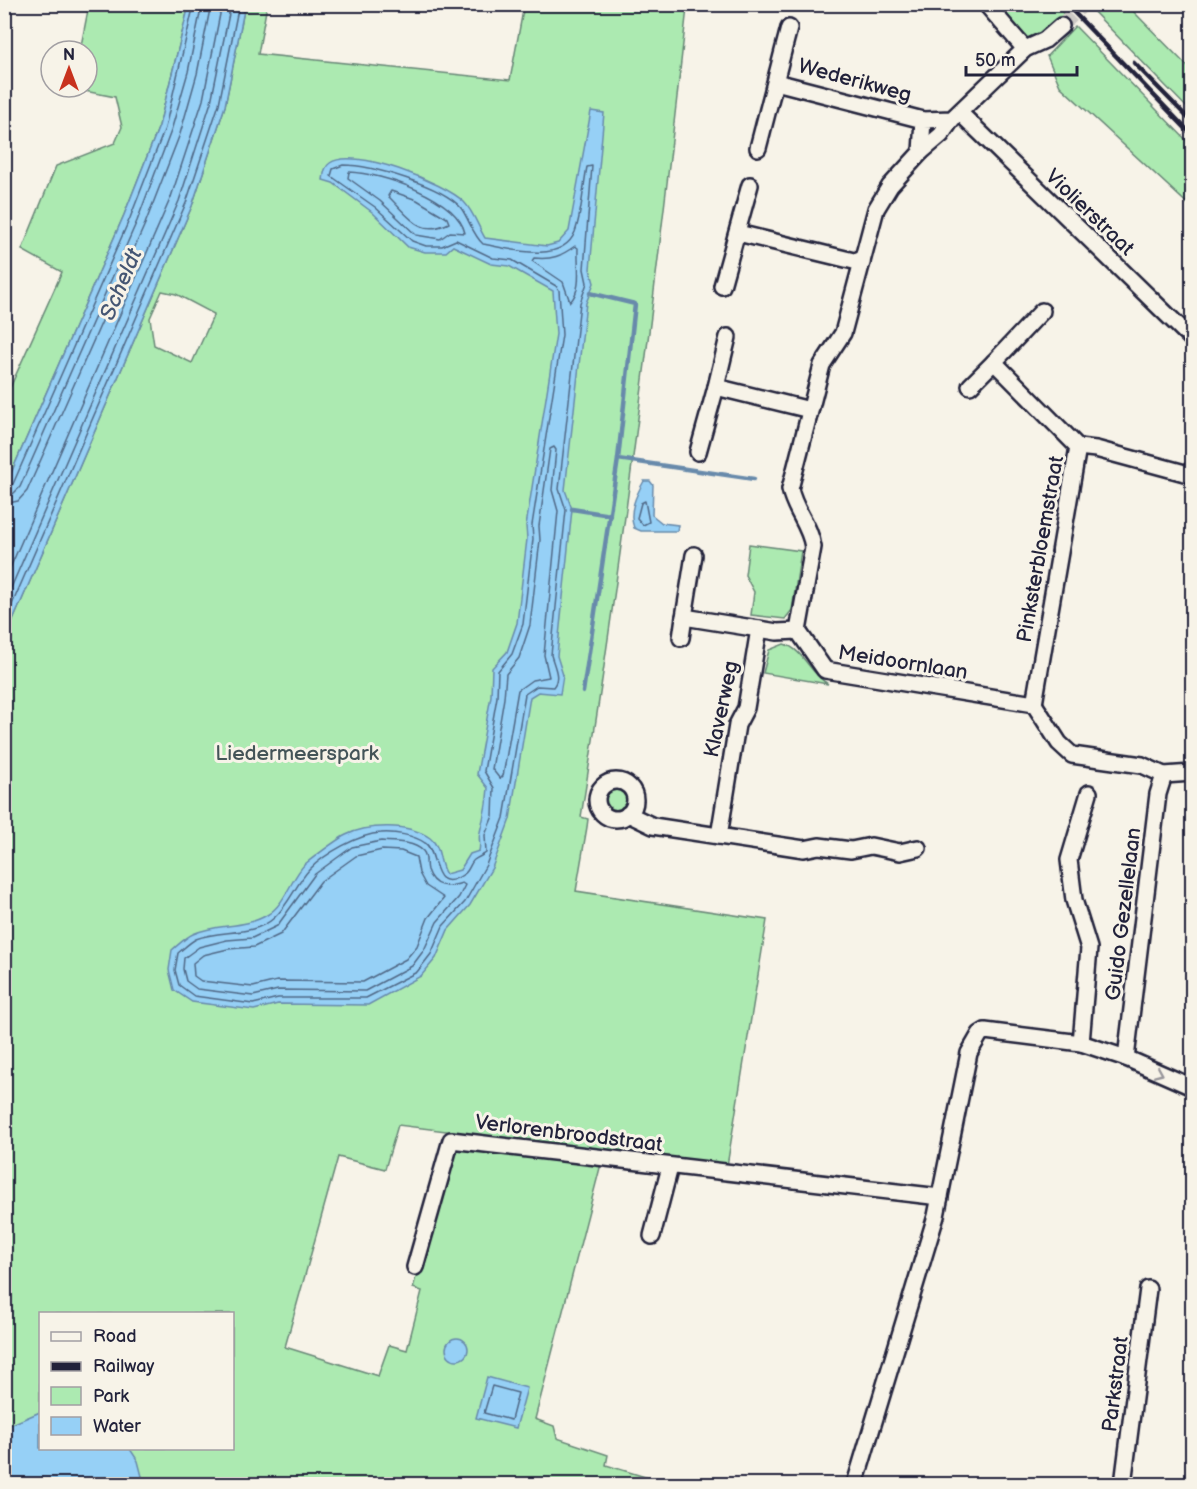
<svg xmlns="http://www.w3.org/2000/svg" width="1197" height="1489" viewBox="0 0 1197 1489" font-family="'Balsamiq Sans',sans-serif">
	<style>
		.green { fill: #aceab1; stroke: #678676; stroke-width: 1.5; fill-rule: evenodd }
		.water { fill: #96d0f6; stroke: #688aab; stroke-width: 1.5 }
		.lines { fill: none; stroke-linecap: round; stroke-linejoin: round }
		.shore { stroke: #506886; stroke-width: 1.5 }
		.stream { stroke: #688aab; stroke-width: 4.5 }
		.minor-tunnel { stroke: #ccc9c5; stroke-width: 15; stroke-dasharray: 15 8; stroke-linecap: butt }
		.minor-casing { stroke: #22223b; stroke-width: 20 }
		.minor { stroke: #f7f3e8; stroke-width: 15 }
		.rail { stroke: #22223b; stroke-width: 4.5 }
		.oneway { stroke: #97959a }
		.labels { text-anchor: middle; stroke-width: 6; stroke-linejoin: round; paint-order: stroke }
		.street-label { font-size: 21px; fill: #22223b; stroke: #f7f3e8 }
		.park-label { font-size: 21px; fill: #445458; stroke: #f7f3e8 }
		.water-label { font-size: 22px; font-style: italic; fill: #455673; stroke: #f7f3e8 }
	</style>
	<rect width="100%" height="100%" fill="#f7f3e8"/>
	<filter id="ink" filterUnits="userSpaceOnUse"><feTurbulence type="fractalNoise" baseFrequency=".0167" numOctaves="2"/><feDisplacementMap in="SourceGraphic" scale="12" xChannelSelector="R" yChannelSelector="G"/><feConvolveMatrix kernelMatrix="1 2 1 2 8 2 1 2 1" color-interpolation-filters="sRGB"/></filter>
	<g filter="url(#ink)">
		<g class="green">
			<path d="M 647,4 L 687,8 C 657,279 624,548 581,817 L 588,819 L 587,827 L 576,891 L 767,920 L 727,1166 L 398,1125 L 385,1169 L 338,1157 L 285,1347 L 378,1376 L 389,1345 L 407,1350 L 422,1291 L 413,1288 L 427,1237 L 457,1150 L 464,1146 L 601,1164 L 535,1419 L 554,1426 L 557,1438 L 608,1455 L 606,1465 L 668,1484 L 5,1484 L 5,639 L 192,206 L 225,106 L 245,5 L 267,5 L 258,54 L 510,80 L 524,5 ZM 162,291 L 176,294 L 214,314 L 192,363 L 154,345 L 150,318 ZM 40,1314 L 232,1314 L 232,1448 L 40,1448 Z"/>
			<polygon points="89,5 189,5 159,126 124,215 5,487 5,399 62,272 22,250 56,166 115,143 122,127 115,97 74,89 74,87 87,87 87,51 80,51"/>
			<polygon points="997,5 1055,5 1066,16 1043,36 1030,43"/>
			<polygon points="1099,5 1127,5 1192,71 1192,113 1092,10"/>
			<polygon points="1075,26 1192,146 1192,208 1060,86 1047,56"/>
			<polygon points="749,544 801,551 792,610 785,619 751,615 754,592 745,575"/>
			<path d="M 784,644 C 803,649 810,674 828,684 L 763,673 L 769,650 Z"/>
			<circle cx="615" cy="800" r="13"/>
		</g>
		<g class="water">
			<polygon points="189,5 245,5 225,106 192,206 5,639 5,487 124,215 159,126"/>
			<path d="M 591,111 L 604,113 L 590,269 L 594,283 L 586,303 L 565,490 L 572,509 L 557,656 L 563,675 L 560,694 L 538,692 L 530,697 L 510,819 L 492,868 L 470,905 L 448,930 L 436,958 L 421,976 L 368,1005 L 278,1004 L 254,1010 L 192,1002 L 174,990 L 169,970 L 172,950 C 178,945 186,937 193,934 C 218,923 244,929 267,915 C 285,905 291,878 305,864 C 314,857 336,840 346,835 C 368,824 409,823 430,838 C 442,847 438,863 446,874 L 460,870 L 470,854 L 479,851 C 481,844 478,838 480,832 C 484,816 487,804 488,788 L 477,774 L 491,696 L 492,668 L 507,652 L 517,623 L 527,539 L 526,526 L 556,334 L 553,291 L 509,266 L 491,264 L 453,246 L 446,252 L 425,252 L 408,247 L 372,212 L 333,183 L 323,180 C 324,174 324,167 330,163 C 353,146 445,183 464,202 C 473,211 479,228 485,238 L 547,246 L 558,243 L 569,231 Z"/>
			<path d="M 644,481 L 650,481 L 653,485 L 652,515 L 662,523 L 678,525 L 677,531 L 641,531 L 634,528 C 628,512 636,495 644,481 Z"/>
			<circle cx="457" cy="1349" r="11"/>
			<polygon points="487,1377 527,1388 516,1428 476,1418"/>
			<polygon points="40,1412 40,1448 130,1449 138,1461 144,1484 5,1484 5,1427"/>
		</g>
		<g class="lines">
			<g class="shore">
				<path d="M 343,165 C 371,165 443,186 461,208 C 469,219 473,235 483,244 C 509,249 562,265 575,232 C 582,213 583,187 587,167 L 592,166 L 584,269 L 587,283 L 580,303 L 559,489 L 566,510 L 551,655 C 554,666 561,678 553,687 L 537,686 L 525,694 L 504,818 L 486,865 L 465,902 L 443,926 L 431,954 L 417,972 L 366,998 L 278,998 L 253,1004 L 194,996 L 179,985 L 175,970 L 178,953 C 183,949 190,942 196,939 C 221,929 253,937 274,918 C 289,905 296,884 309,870 C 324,854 359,834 381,833 C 394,832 414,835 425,843 C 439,852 431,897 464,874 C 469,871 470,863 474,860 C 478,857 482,856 486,853 L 485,835 L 493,816 L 494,788 L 484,771 L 497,697 L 498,671 L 512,654 L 523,624 L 533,539 L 532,525 L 562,335 L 559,290 L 556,286 L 512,260 L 493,258 L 456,240 L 442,246 L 426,246 L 412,241 L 375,207 L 331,176 L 333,169 Z"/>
				<path d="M 349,172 C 382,173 457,198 465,233 L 450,232 L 440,239 L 416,235 L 380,201 L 348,178 Z"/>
				<path d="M 391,191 L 417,200 L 447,218 L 449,223 C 419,238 409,216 388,196 Z"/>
				<path d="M 575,246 L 578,248 C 577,266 583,289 570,302 L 563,282 L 532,261 L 534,258 C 552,260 561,256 575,246 Z"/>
				<polygon points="554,447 556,450 552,490 558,511 544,655 549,677 532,680 518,690 503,776 500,779 492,769 504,698 506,674 519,658 530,625 540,540 539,526 550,449"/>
				<polyline points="4,488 13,484 130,218 165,128 194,4"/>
				<polyline points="4,495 13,494 20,487 137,221 171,131 188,72 202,4"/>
				<polygon points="645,501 649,522 643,525 637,518 641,503"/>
				<polyline points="4,504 18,501 27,491 145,224 180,134 197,74 211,4"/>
				<polyline points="4,582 171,197 203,100 222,4"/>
				<polyline points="4,604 179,201 211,102 231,4"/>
				<polyline points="4,623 186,203 219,104 239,4"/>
				<path d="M 381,841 C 394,842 413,841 423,851 C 428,857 425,863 427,870 C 433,888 447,888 462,883 L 465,885 L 459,897 L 437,922 L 424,950 L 412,966 L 365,991 L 278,990 L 253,996 L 197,989 L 186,981 L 183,969 L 184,958 L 199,947 L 227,940 L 252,938 L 277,926 L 315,874 L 352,847 Z"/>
				<polygon points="382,850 401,851 416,857 419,873 426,886 444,898 428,918 417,946 406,959 363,982 277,981 253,987 201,981 194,976 193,963 203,955 228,949 254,947 281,934 321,881 356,856"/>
				<polygon points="492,1386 518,1393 511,1420 484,1413"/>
			</g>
			<g class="stream">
				<polyline points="618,459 754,479"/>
				<polyline points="572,509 610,515"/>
				<polyline points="583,692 618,459 635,304 590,293"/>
			</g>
			<polyline class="minor-tunnel" points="1061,26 1083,4"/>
			<defs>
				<g id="minor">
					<polyline points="986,4 1025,49"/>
					<polyline points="776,82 923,120"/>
					<polyline points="960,113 1192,339"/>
					<polyline points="758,148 789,28"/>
					<polyline points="921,152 941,135 952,119"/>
					<polyline points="738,233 862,263"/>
					<polyline points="722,286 750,185"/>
					<polyline points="1042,311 994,362 1078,447"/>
					<polyline points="970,386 994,362"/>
					<polyline points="716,387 728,337"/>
					<polyline points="1078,447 1096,449 1192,475"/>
					<polyline points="698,452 716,387 810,410"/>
					<polyline points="694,555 684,617 759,629"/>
					<polyline points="681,638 684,617"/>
					<path d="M 1034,704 L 825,670 L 798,631 L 813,547 C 810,525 794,510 790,489 L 822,365 L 843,333 L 876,209 L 890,186 L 921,152 L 923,120 L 952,119 L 1025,49 L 1045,40 L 1061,26"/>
					<polyline points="1034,704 1059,743 1072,755 1142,765 1164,775 1158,794 1126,1058"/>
					<polyline points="1034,704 1078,447"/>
					<polyline points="1164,775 1192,773"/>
					<circle cx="616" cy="800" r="19"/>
					<polyline points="628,814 653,826 804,849 819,846 851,850 871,846 900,852 918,848"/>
					<polyline points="719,836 737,725 746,708 759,629 777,632 798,631"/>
					<polyline points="1081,1043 1089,948 1074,900 1069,860 1089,793"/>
					<polyline points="652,1236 670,1167"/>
					<polyline points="415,1267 451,1140 940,1197"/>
					<polyline points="855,1484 936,1216 969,1053 980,1034 985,1031 1081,1043 1126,1058 1192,1087"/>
					<polyline points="1123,1484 1148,1289"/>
				</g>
			</defs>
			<use href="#minor" class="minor-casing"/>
			<use href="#minor" class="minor"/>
			<g class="rail">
				<polyline points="1066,4 1192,135"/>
				<polyline points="1134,63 1192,122"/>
			</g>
		</g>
		<defs><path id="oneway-chevron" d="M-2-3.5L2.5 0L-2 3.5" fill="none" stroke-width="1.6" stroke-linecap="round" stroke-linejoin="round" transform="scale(1.5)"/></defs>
		<use class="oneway" href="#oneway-chevron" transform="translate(1159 1073) rotate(23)"/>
	</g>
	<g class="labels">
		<g class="street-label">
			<text transform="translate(855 80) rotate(15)" y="7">Wederikweg</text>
			<text transform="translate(1090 212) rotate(44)" y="7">Violierstraat</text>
			<text transform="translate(1040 549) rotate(-80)" y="7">Pinksterbloemstraat</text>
			<text transform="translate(903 662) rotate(9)" y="7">Meidoornlaan</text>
			<text transform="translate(721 709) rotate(-78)" y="7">Klaverweg</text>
			<text transform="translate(1123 914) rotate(-83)" y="7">Guido Gezellelaan</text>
			<text transform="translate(569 1133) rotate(7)" y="7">Verlorenbroodstraat</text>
			<text transform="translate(1115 1384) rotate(-83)" y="7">Parkstraat</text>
		</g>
		<g class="park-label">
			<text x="297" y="760">Liedermeerspark</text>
		</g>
		<g class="water-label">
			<text transform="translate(120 284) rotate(-67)" y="8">Scheldt</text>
		</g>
	</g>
	<rect width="1197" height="1489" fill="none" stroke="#f7f3e8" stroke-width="24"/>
	<rect x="12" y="12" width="1173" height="1465" fill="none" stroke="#22223b" stroke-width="2" filter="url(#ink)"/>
	<rect x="39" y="1312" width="195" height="138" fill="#f7f3e8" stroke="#a29fa3" stroke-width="1.5"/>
	<rect x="51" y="1332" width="30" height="9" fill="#f7f3e8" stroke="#a29fa3" stroke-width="1.5"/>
	<text x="93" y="1342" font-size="18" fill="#22223b">Road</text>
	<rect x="51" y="1362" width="30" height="9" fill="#22223b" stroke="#a29fa3" stroke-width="1.5"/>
	<text x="93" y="1372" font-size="18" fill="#22223b">Railway</text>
	<rect x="51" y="1387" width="30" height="18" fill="#aceab1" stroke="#a29fa3" stroke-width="1.5"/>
	<text x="93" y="1402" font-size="18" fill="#22223b">Park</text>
	<rect x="51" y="1417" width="30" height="18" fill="#96d0f6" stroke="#a29fa3" stroke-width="1.5"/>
	<text x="93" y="1432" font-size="18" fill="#22223b">Water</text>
	<g transform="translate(69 69)"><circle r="28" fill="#f7f3e8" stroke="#a29fa3" stroke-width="1.5"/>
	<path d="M0-4.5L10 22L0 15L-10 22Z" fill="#c8321e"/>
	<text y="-9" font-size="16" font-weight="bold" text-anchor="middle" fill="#22223b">N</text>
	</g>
	<path d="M966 66v9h111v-9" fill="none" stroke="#22223b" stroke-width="3"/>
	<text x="975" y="66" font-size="18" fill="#22223b" stroke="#f7f3e8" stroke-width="4.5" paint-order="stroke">50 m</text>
</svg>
